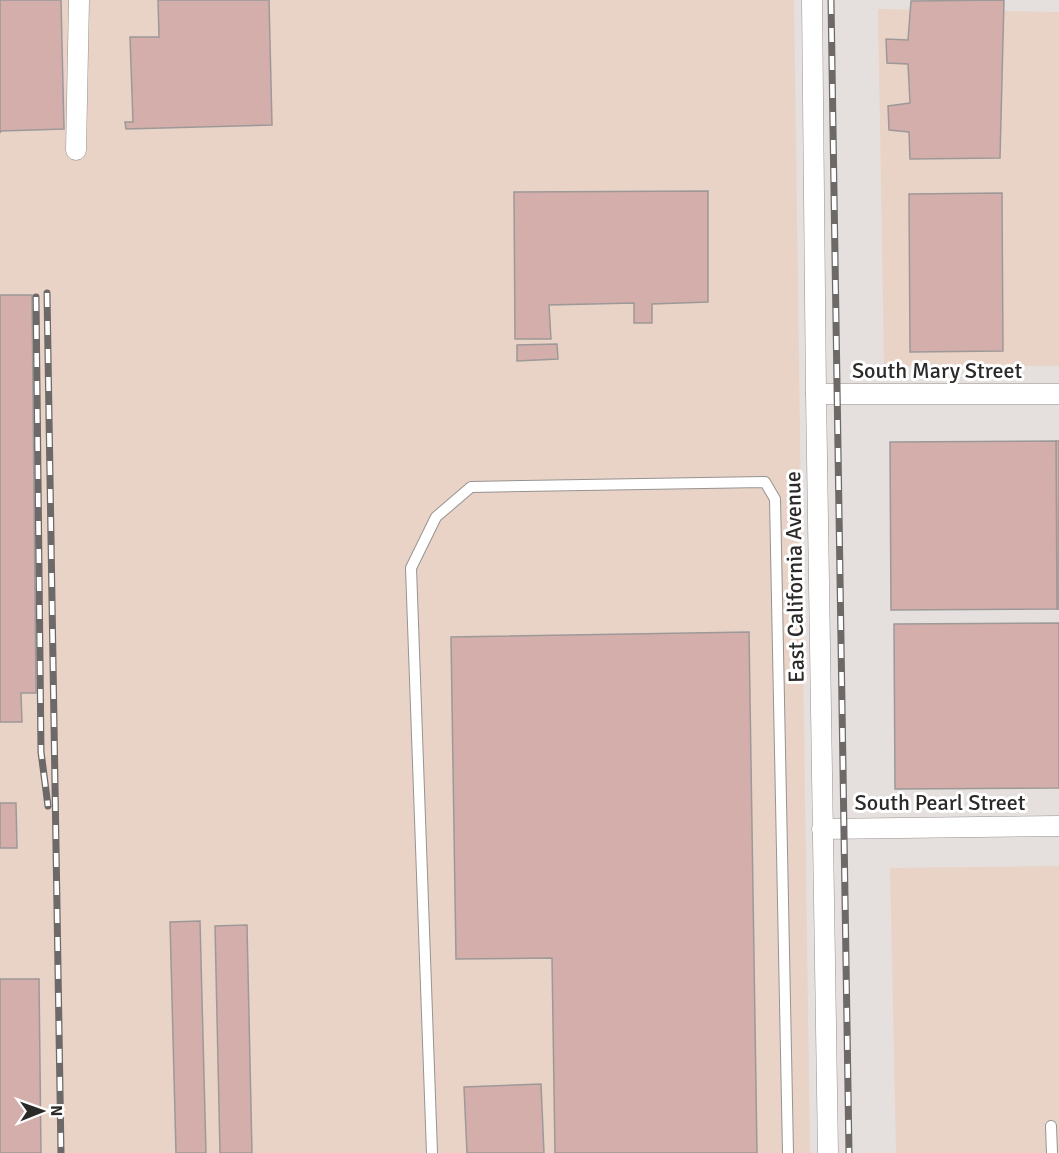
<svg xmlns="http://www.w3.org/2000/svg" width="1059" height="1153" viewBox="0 0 1059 1153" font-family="Signika,sans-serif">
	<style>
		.industrial { fill: #e9d3c6 }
		.building { fill: #d3aeaa; stroke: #9d9998; stroke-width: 1.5 }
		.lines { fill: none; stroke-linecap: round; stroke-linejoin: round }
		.lane-casing { stroke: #979391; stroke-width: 12 }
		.street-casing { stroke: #979391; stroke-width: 21 }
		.lane { stroke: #fff; stroke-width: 10 }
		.street { stroke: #fff; stroke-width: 20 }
		.rail-casing { stroke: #6c6968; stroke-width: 7 }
		.rail { stroke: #fff; stroke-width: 4.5; stroke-dasharray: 14; stroke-linecap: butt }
		.labels { text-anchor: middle; stroke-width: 6; stroke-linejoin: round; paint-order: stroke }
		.street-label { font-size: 22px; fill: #2b2a29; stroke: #fff }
	</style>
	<rect width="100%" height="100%" fill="#e5e0de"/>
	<g class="industrial">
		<polygon points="0,0 794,0 810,1153 0,1153"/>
		<polygon points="878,9 1059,12 1059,366 884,366"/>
		<polygon points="1059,866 1059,1153 896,1153 890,868"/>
	</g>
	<g class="building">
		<polygon points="0,0 61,0 64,129 1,131 0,133"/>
		<polygon points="158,0 269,0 272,125 126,129 125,122 133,122 130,37 159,37"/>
		<polygon points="1004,0 1000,158 910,159 909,132 889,130 888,106 910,103 908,64 887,63 886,39 908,40 911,1"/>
		<polygon points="708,191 708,302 652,304 652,323 634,323 634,303 549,305 551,339 515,339 514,192"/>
		<polygon points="1002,193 1003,351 910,352 909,194"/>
		<polygon points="0,295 32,295 36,693 21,693 22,722 0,722"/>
		<polygon points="557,344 558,359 517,361 517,345"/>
		<polygon points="1056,441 1059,441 1059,609 1057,609"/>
		<polygon points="1056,441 1057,609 891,610 890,442"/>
		<polygon points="1059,623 1059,788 895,789 894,624"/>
		<polygon points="749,632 757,1153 555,1153 552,958 456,959 451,637"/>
		<polygon points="0,803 16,803 17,848 0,848"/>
		<polygon points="200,921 206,1153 176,1153 170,922"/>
		<polygon points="247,925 252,1153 220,1153 215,926"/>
		<polygon points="0,979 39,979 41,1153 0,1153"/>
		<polygon points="541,1084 544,1153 467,1153 464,1087"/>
	</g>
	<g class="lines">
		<defs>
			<g id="lane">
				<polyline points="1051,1126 1052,1153"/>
				<polyline points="432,1153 411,568 436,517 471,487 765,482 775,499 788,1153"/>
			</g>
			<g id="street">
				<polyline points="812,0 816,394 828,1153"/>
				<polyline points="76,150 79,0"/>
				<polyline points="816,394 1059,394"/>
				<polyline points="822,829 1059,826"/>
			</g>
		</defs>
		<use href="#lane" class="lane-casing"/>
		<use href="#street" class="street-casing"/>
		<use href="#lane" class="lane"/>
		<use href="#street" class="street"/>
		<defs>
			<g id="rail">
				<polyline points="831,0 849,1153"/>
				<polyline points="47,293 61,1153"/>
				<polyline points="36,297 41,752 48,806"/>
			</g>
		</defs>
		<use href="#rail" class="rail-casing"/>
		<use href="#rail" class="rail"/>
	</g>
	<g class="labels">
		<g class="street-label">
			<text x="937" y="378">South Mary Street</text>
			<text transform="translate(794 577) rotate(-91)" y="8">East California Avenue</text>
			<text x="940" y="810">South Pearl Street</text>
		</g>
	</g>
	<g transform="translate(42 1111) rotate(89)" stroke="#ffffff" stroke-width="4.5" paint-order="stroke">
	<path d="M0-4.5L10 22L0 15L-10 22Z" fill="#2b2a29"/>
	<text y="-9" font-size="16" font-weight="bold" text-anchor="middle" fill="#2b2a29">N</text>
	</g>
</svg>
